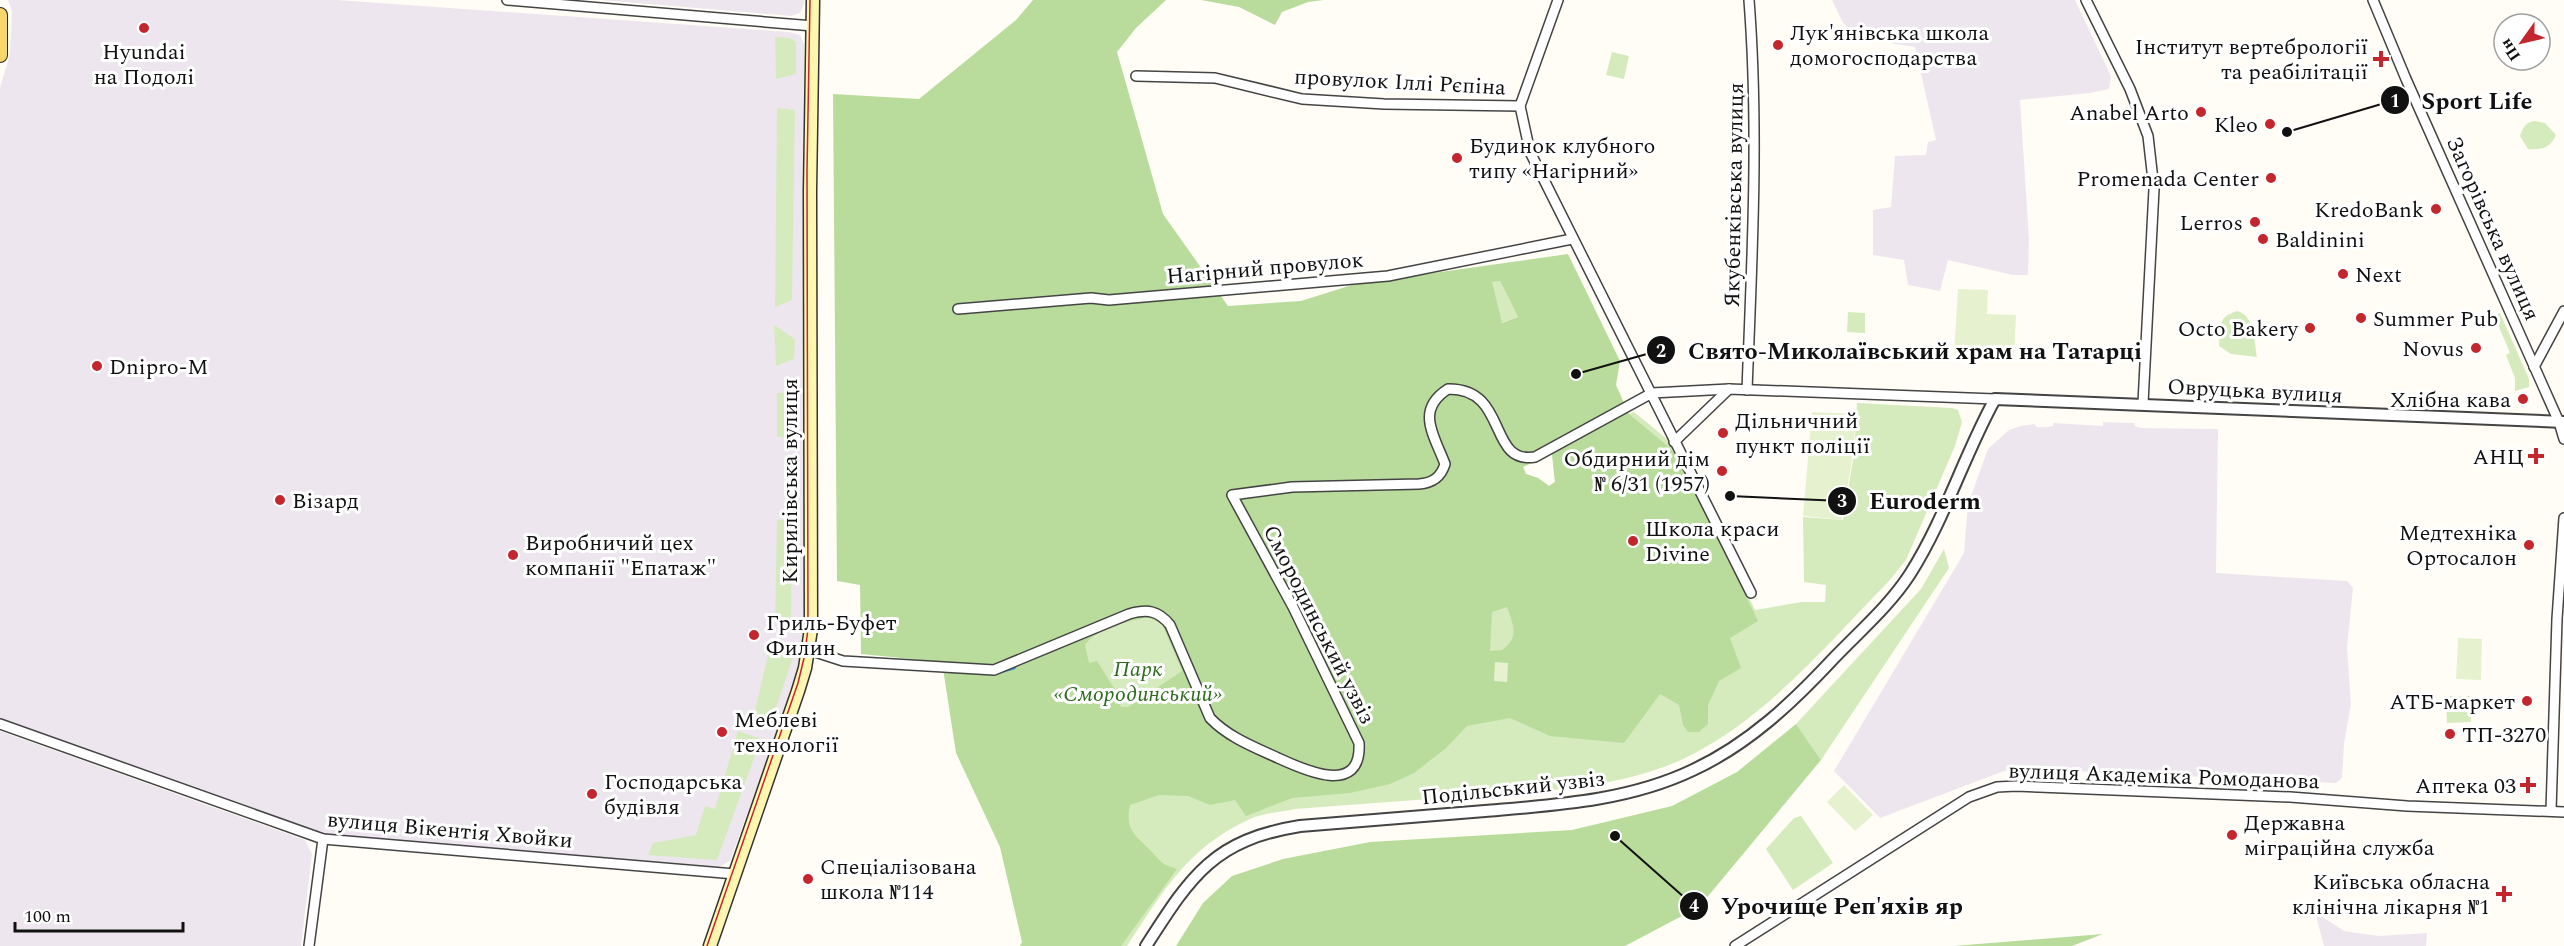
<svg xmlns="http://www.w3.org/2000/svg" width="2564" height="946" viewBox="0 0 2564 946" font-family="Spectral,serif">
	<style>
		.industrial { fill: #eee6ef }
		.green { fill: #d5ebbd }
		.forest { fill: #b9dc9c; fill-rule: evenodd }
		.pitch { fill: #e6f2cf }
		.lines { fill: none; stroke-linecap: round; stroke-linejoin: round }
		.stream { stroke: #3f96cf; stroke-width: 3 }
		.minor-casing { stroke: #444; stroke-width: 12 }
		.tertiary-casing { stroke: #444; stroke-width: 14 }
		.secondary-casing { stroke: #333; stroke-width: 15 }
		.primary-casing { stroke: #222; stroke-width: 16 }
		.minor { stroke: #fff; stroke-width: 9 }
		.tertiary { stroke: #fff; stroke-width: 10 }
		.secondary { stroke: #fff6b0; stroke-width: 12 }
		.primary { stroke: #f9d66b; stroke-width: 14 }
		.tram { stroke: #c4262e; stroke-width: 1.5 }
		.poi-dot { fill: #c4262e; stroke: #fff; stroke-width: 2 }
		.labels { text-anchor: middle; stroke-width: 6; stroke-linejoin: round; paint-order: stroke }
		.poi-label { font-size: 22px; fill: #111; stroke: #fff; text-anchor: start }
		.street-label { font-size: 22px; fill: #111; stroke: #fff }
		.park-label { font-size: 22px; font-style: italic; fill: #2f6b1f; stroke: #fff }
		.leader { fill: none; stroke: #111; stroke-width: 2 }
		.callout-dot { fill: #111; stroke: #fff; stroke-width: 2 }
		.mark-label { font-size: 18px; text-anchor: middle; font-weight: bold; fill: #fff }
		.callout-label { font-size: 24px; text-anchor: middle; font-weight: bold; fill: #111; stroke: #fff; stroke-width: 6; stroke-linejoin: round; paint-order: stroke }
	</style>
	<rect width="100%" height="100%" fill="#fffdf5"/>
	<g class="industrial">
		<polygon points="8,0 337,0 789,32 800,35 804,44 804,623 802,650 799,670 730,861 719,867 321,834 0,718 0,88 10,54 12,12"/>
		<polygon points="601,0 804,0 805,2 800,13 791,16"/>
		<polygon points="1832,0 2075,0 2111,76 2109,89 2090,93 2020,100 2029,239 2028,275 2013,275 1948,260 1940,291 1908,285 1904,260 1873,255 1873,210 1891,207 1895,156 1926,155 1928,142 1936,140 1915,47 1864,39 1843,23"/>
		<polygon points="2103,422 2134,423 2135,426 2141,428 2218,429 2216,573 2347,581 2353,588 2347,648 2351,704 2344,744 2342,778 2336,783 2012,768 1880,818 1834,771 1964,553 1968,504 1988,449 2009,430 2021,426 2034,424 2037,427 2047,427 2053,426 2053,423 2103,426"/>
		<polygon points="0,731 305,840 312,854 301,946 0,946"/>
		<polygon points="2315,912 2344,931 2378,936 2427,933 2426,946 2324,946"/>
	</g>
	<g class="green">
		<polygon points="775,37 790,38 796,42 796,74 776,79"/>
		<polygon points="1612,52 1629,56 1624,79 1606,75"/>
		<polygon points="777,108 795,110 792,300 775,307"/>
		<path d="M 2535,121 L 2545,123 L 2556,135 C 2551,148 2541,150 2528,149 L 2520,136 C 2523,127 2526,122 2535,121 Z"/>
		<polygon points="1500,281 1518,317 1501,323 1491,282"/>
		<path d="M 2237,311 C 2255,315 2254,341 2257,357 L 2231,354 L 2219,346 C 2221,326 2216,318 2237,311 Z"/>
		<polygon points="1848,312 1865,313 1865,333 1847,332"/>
		<polygon points="2500,313 2529,379 2529,387 2515,391 2515,378 2506,355 2510,353 2494,315"/>
		<polygon points="774,325 795,339 794,359 776,366"/>
		<rect x="777" y="393" width="16" height="44"/>
		<path d="M 1857,403 L 1952,408 L 1958,410 L 1962,422 L 1955,446 L 1906,560 L 1889,581 C 1827,644 1768,717 1687,757 C 1653,774 1616,781 1578,788 L 1295,809 C 1281,812 1263,813 1250,819 C 1188,847 1163,891 1127,946 L 1025,946 L 1027,939 L 947,658 L 864,582 L 1523,467 L 1526,474 L 1538,478 L 1549,486 L 1555,482 L 1552,454 L 1620,417 L 1634,412 L 1667,439 L 1675,455 L 1641,588 L 1725,549 L 1755,610 L 1802,602 L 1825,602 L 1826,585 L 1804,582 L 1803,517 L 1843,520 L 1854,454 Z"/>
		<polygon points="777,520 792,520 791,622 775,621"/>
		<polygon points="1944,549 1949,568 1821,760 1796,724 1921,589"/>
		<polygon points="780,648 795,652 770,725 753,719 768,655"/>
		<polygon points="2446,696 2470,696 2471,722 2447,723"/>
		<polygon points="738,731 761,739 717,860 648,855 653,843 696,835 705,806 715,809"/>
		<polygon points="1801,816 1833,863 1793,890 1766,849 1794,818"/>
	</g>
	<g class="forest">
		<path d="M 1033,0 L 1166,0 L 1136,28 L 1117,52 L 1163,214 L 1228,306 L 1301,301 L 1355,284 L 1568,254 L 1620,361 L 1616,385 L 1629,414 L 1670,448 L 1683,465 L 1758,621 L 1730,638 L 1741,668 L 1719,681 L 1708,705 L 1708,724 L 1699,732 L 1688,732 L 1683,725 L 1679,705 L 1660,694 L 1624,743 L 1550,736 L 1510,718 L 1467,726 L 1446,748 L 1414,773 L 1390,784 L 1350,793 L 1292,798 L 1246,816 L 1235,800 L 1210,805 L 1188,796 L 1159,795 L 1130,805 C 1125,830 1134,834 1150,850 C 1162,862 1159,863 1177,869 L 1121,946 L 1020,946 L 1022,942 L 1000,847 L 956,753 L 942,662 L 861,654 L 860,585 L 837,581 L 833,94 L 919,99 L 1016,20 ZM 1500,281 L 1518,317 L 1502,323 L 1492,282 ZM 1552,454 L 1555,482 L 1549,486 L 1538,478 L 1526,474 L 1523,467 ZM 1507,607 C 1513,624 1520,638 1502,650 L 1490,651 L 1492,612 ZM 1147,617 L 1162,624 L 1182,671 L 1128,707 L 1121,707 L 1117,693 L 1097,661 L 1089,663 L 1085,645 C 1096,628 1128,622 1147,617 Z"/>
		<polygon points="1201,0 1324,0 1308,2 1282,12 1275,25 1239,7"/>
		<polygon points="1796,724 1821,760 1699,907 1625,946 1176,946 1203,903 1232,876 1283,859 1370,842 1572,830 1672,806 1737,772"/>
		<polygon points="2103,934 2072,946 1954,946"/>
	</g>
	<g class="pitch">
		<polygon points="1958,289 1988,290 1987,314 2016,315 2014,356 1954,353"/>
		<polygon points="1812,412 1856,414 1853,454 1842,520 1803,516"/>
		<polygon points="2458,638 2482,639 2481,680 2456,679"/>
		<polygon points="1495,662 1508,663 1507,682 1494,681"/>
		<polygon points="1844,785 1873,815 1855,831 1827,802"/>
	</g>
	<g class="lines">
		<polyline class="stream" points="1000,672 1014,668 1017,664"/>
		<defs>
			<g id="minor">
				<polyline points="507,0 813,26"/>
				<polyline points="1558,0 1520,106 1530,152 1751,593"/>
				<polyline points="2086,0 2130,89 2148,136 2154,189 2143,403"/>
				<polyline points="2373,0 2406,79 2559,422 2564,439"/>
				<polyline points="1136,76 1215,78 1302,99 1384,104 1520,106"/>
				<polyline points="958,309 1091,298 1109,300 1388,276 1572,239"/>
				<polyline points="2534,367 2564,311"/>
				<path d="M 1747,390 C 1752,259 1759,130 1749,0"/>
				<polyline points="1674,442 1729,389"/>
				<path d="M 809,650 L 843,661 L 994,670 L 1129,614 C 1147,609 1158,610 1170,625 L 1210,718 C 1228,737 1254,747 1278,758 C 1304,770 1362,797 1359,743 L 1293,607 L 1232,495 L 1292,487 L 1419,484 C 1433,483 1441,477 1445,464 C 1434,435 1415,410 1448,389 C 1509,388 1487,465 1535,457 L 1652,393 L 1729,389 L 1995,399"/>
				<polyline points="0,724 323,839 735,874"/>
				<polyline points="2551,811 2557,619 2564,518"/>
				<polyline points="309,946 323,839"/>
				<polyline points="1735,946 1969,797 1997,787 2016,786 2290,797 2407,806 2564,812"/>
			</g>
			<path id="tertiary" d="M 1146,946 C 1191,876 1213,840 1300,826 C 1362,821 1424,816 1485,811 C 1556,805 1628,801 1693,770 C 1749,744 1793,702 1834,658 C 1860,631 1890,605 1910,574 C 1945,519 1964,455 1995,399 L 2564,422"/>
			<polyline id="secondary" points="710,946 798,691 805,668 811,629 810,191 813,0"/>
			<polyline id="primary" points="0,15 0,55"/>
		</defs>
		<use href="#minor" class="minor-casing"/>
		<use href="#tertiary" class="tertiary-casing"/>
		<use href="#secondary" class="secondary-casing"/>
		<use href="#primary" class="primary-casing"/>
		<use href="#minor" class="minor"/>
		<use href="#tertiary" class="tertiary"/>
		<use href="#secondary" class="secondary"/>
		<use href="#primary" class="primary"/>
		<polyline class="tram" points="707,946 798,683 805,654 808,628 807,171 810,0"/>
	</g>
	<g class="poi-dot">
		<circle cx="144" cy="28" r="6"/>
		<circle cx="1778" cy="45" r="6"/>
		<path d="M2378 50h6v6h6v6h-6v6h-6v-6h-6v-6h6z"/>
		<circle cx="2201" cy="112" r="6"/>
		<circle cx="2270" cy="124" r="6"/>
		<circle cx="1457" cy="158" r="6"/>
		<circle cx="2271" cy="178" r="6"/>
		<circle cx="2436" cy="209" r="6"/>
		<circle cx="2255" cy="222" r="6"/>
		<circle cx="2263" cy="239" r="6"/>
		<circle cx="2343" cy="274" r="6"/>
		<circle cx="2361" cy="318" r="6"/>
		<circle cx="2310" cy="328" r="6"/>
		<circle cx="2476" cy="348" r="6"/>
		<circle cx="97" cy="366" r="6"/>
		<circle cx="2523" cy="399" r="6"/>
		<circle cx="1723" cy="433" r="6"/>
		<path d="M2533 447h6v6h6v6h-6v6h-6v-6h-6v-6h6z"/>
		<circle cx="1722" cy="471" r="6"/>
		<circle cx="280" cy="500" r="6"/>
		<circle cx="1633" cy="541" r="6"/>
		<circle cx="2529" cy="545" r="6"/>
		<circle cx="513" cy="555" r="6"/>
		<circle cx="754" cy="635" r="6"/>
		<circle cx="2527" cy="701" r="6"/>
		<circle cx="722" cy="732" r="6"/>
		<circle cx="2450" cy="734" r="6"/>
		<path d="M2525 776h6v6h6v6h-6v6h-6v-6h-6v-6h6z"/>
		<circle cx="592" cy="794" r="6"/>
		<circle cx="2232" cy="835" r="6"/>
		<circle cx="808" cy="879" r="6"/>
		<path d="M2501 885h6v6h6v6h-6v6h-6v-6h-6v-6h6z"/>
	</g>
	<g class="labels">
		<g class="poi-label">
			<text x="1790" y="40">Лук'янівська школа<tspan x="1790" dy="25">домогосподарства</tspan></text>
			<text x="2368" y="54" text-anchor="end">Інститут вертебрології<tspan x="2368" dy="25">та реабілітації</tspan></text>
			<text x="144" y="59" text-anchor="middle">Hyundai<tspan x="144" dy="25">на Подолі</tspan></text>
			<text x="2189" y="120" text-anchor="end">Anabel Arto</text>
			<text x="2258" y="132" text-anchor="end">Kleo</text>
			<text x="1469" y="153">Будинок клубного<tspan x="1469" dy="25">типу «Нагірний»</tspan></text>
			<text x="2259" y="186" text-anchor="end">Promenada Center</text>
			<text x="2424" y="217" text-anchor="end">KredoBank</text>
			<text x="2243" y="230" text-anchor="end">Lerros</text>
			<text x="2275" y="247">Baldinini</text>
			<text x="2355" y="282">Next</text>
			<text x="2373" y="326">Summer Pub</text>
			<text x="2298" y="336" text-anchor="end">Octo Bakery</text>
			<text x="2464" y="356" text-anchor="end">Novus</text>
			<text x="109" y="374">Dnipro-M</text>
			<text x="2511" y="407" text-anchor="end">Хлібна кава</text>
			<text x="1735" y="428">Дільничний<tspan x="1735" dy="25">пункт поліції</tspan></text>
			<text x="2524" y="464" text-anchor="end">АНЦ</text>
			<text x="1710" y="466" text-anchor="end">Обдирний дім<tspan x="1710" dy="25">№ 6/31 (1957)</tspan></text>
			<text x="292" y="508">Візард</text>
			<text x="1645" y="536">Школа краси<tspan x="1645" dy="25">Divine</tspan></text>
			<text x="2517" y="540" text-anchor="end">Медтехніка<tspan x="2517" dy="25">Ортосалон</tspan></text>
			<text x="525" y="550">Виробничий цех<tspan x="525" dy="25">компанії "Епатаж"</tspan></text>
			<text x="766" y="630">Гриль-Буфет<tspan x="766" dy="25">Филин</tspan></text>
			<text x="2515" y="709" text-anchor="end">АТБ-маркет</text>
			<text x="734" y="727">Меблеві<tspan x="734" dy="25">технології</tspan></text>
			<text x="2462" y="742">ТП-3270</text>
			<text x="604" y="789">Господарська<tspan x="604" dy="25">будівля</tspan></text>
			<text x="2516" y="793" text-anchor="end">Аптека 03</text>
			<text x="2244" y="830">Державна<tspan x="2244" dy="25">міграційна служба</tspan></text>
			<text x="820" y="874">Спеціалізована<tspan x="820" dy="25">школа №114</tspan></text>
			<text x="2490" y="889" text-anchor="end">Київська обласна<tspan x="2490" dy="25">клінічна лікарня №1</tspan></text>
		</g>
		<g class="street-label">
			<text transform="translate(1400 81) rotate(3)" y="8">провулок Іллі Рєпіна</text>
			<text transform="translate(1733 195) rotate(-89)" y="8">Якубенківська вулиця</text>
			<text transform="translate(2494 228) rotate(66)" y="8">Загорівська вулиця</text>
			<text transform="translate(1265 267) rotate(-5)" y="8">Нагірний провулок</text>
			<text transform="translate(2255 390) rotate(3)" y="8">Овруцька вулиця</text>
			<text transform="translate(789 481) rotate(-90)" y="8">Кирилівська вулиця</text>
			<text transform="translate(1320 624) rotate(63)" y="8">Смородинський узвіз</text>
			<text transform="translate(2164 775) rotate(2)" y="8">вулиця Академіка Ромоданова</text>
			<text transform="translate(1513 787) rotate(-6)" y="8">Подільський узвіз</text>
			<text transform="translate(450 829) rotate(5)" y="8">вулиця Вікентія Хвойки</text>
		</g>
		<g class="park-label">
			<text x="1138" y="676">Парк<tspan x="1138" dy="25">«Смородинський»</tspan></text>
		</g>
	</g>
	<path class="leader" d="M2287 132L2395 100M1576 374L1661 350M1730 496L1842 501M1615 836L1694 906"/>
	<g class="callout-dot">
		<circle cx="2287" cy="132" r="6"/>
		<circle cx="1576" cy="374" r="6"/>
		<circle cx="1730" cy="496" r="6"/>
		<circle cx="1615" cy="836" r="6"/>
		<circle cx="2395" cy="100" r="15"/>
		<circle cx="1661" cy="350" r="15"/>
		<circle cx="1842" cy="501" r="15"/>
		<circle cx="1694" cy="906" r="15"/>
	</g>
	<g class="mark-label">
		<text x="2395" y="107">1</text>
		<text x="1661" y="357">2</text>
		<text x="1842" y="507">3</text>
		<text x="1694" y="912">4</text>
	</g>
	<g class="callout-label">
		<text x="2477" y="109">Sport Life</text>
		<text x="1915" y="359">Свято-Миколаївський храм на Татарці</text>
		<text x="1925" y="509">Euroderm</text>
		<text x="1842" y="914">Урочище Реп'яхів яр</text>
	</g>
	<g transform="translate(2522 42) rotate(236)"><circle r="28" fill="#ffffff" stroke="#a0a0a0" stroke-width="1.5"/>
	<path d="M0-4.5L10 22L0 15L-10 22Z" fill="#c4262e"/>
	<text y="-9" font-size="16" font-weight="bold" text-anchor="middle" fill="#111111">Пн</text>
	</g>
	<path d="M15 922v9h168v-9" fill="none" stroke="#111111" stroke-width="3"/>
	<text x="24" y="922" font-size="18" fill="#111111" stroke="#ffffff" stroke-width="4.5" paint-order="stroke">100 m</text>
</svg>
